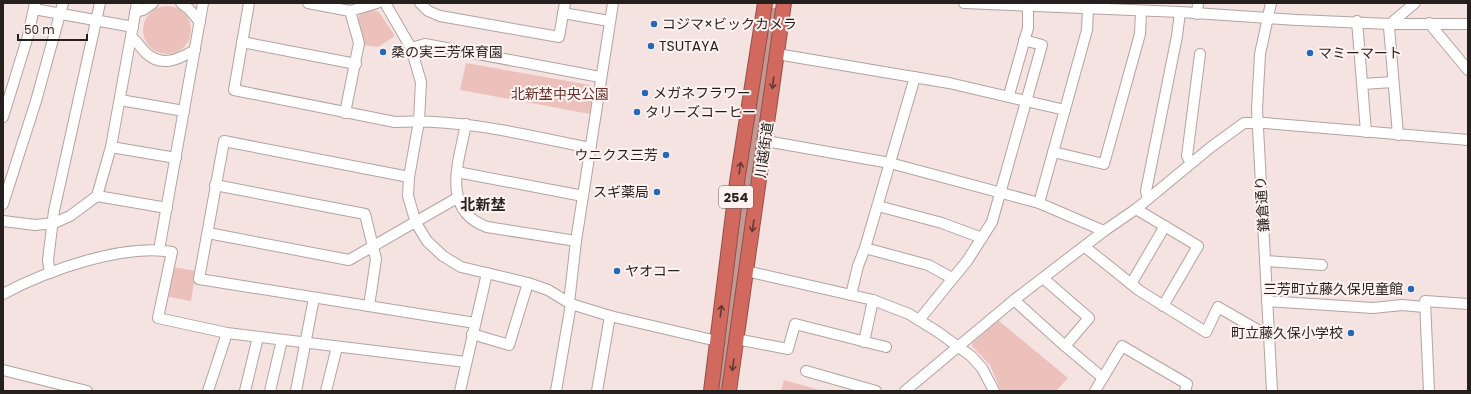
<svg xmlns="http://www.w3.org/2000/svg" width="1471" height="394" viewBox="0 0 1471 394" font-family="Poppins,'Noto Sans JP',sans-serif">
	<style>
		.green { fill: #ecc1bc }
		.forest { fill: #c39994 }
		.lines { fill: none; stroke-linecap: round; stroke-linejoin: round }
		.minor-casing { stroke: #b4a3a0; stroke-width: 12 }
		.highway-casing { stroke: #954f48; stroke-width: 16 }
		.minor { stroke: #fff; stroke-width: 10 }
		.highway { stroke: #d2695f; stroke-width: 14 }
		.oneway { stroke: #623935 }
		.poi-dot { fill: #2567b8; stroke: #fef3f1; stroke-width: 1.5 }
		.labels { text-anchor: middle; stroke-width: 4; stroke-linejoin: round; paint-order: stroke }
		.shield { fill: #fef3f1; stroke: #665f5d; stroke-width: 1 }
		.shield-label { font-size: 13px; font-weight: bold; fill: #251f1e }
		.poi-label { font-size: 14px; fill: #251f1e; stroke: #fef3f1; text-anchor: start }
		.park-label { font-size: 14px; fill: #6a322d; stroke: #fef3f1 }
		.street-label { font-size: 14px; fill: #251f1e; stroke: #fef3f1 }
		.neighbourhood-label { font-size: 15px; font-weight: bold; fill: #251f1e; stroke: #fef3f1 }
	</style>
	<rect width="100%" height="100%" fill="#f5e3e1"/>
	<g class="green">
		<circle cx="167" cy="30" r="24"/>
		<polygon points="372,9 379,12 395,36 378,47 363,45 357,20 360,14"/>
		<polygon points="466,63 590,85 594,91 590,114 460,90"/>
		<polygon points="173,267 196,271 191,301 169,297 170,290 168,289"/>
		<polygon points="998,320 1068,378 1056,391 1001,391 990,365 972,346 972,343"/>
		<polygon points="784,380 823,391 781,391"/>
	</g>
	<polygon class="forest" points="769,7 780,9 726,391 714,391"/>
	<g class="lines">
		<defs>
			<g id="minor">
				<polyline points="181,3 189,9 200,22"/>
				<path d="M 249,3 L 234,90 L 395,122 C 461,118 526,135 590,148"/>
				<polyline points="308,3 350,11 377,3"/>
				<polyline points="385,3 411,48 421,82 419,121 409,177 408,196 416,223 427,241 443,256 461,267 528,283 548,290 571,304 610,316 717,341"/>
				<polyline points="420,3 428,11 440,16 559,37 565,3"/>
				<polyline points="964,3 1180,12 1297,20 1390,24 1468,24"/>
				<polyline points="1271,3 1260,54 1257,109 1272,391"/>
				<polyline points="34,9 133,27"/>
				<polyline points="135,12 143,10 153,3"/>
				<polyline points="563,13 609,21"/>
				<polyline points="1197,14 1198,3"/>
				<polyline points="1357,21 1366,132"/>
				<polyline points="1429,23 1468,70"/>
				<path d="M 131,37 C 137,41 140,47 146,53 C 162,68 179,59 195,50"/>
				<polyline points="242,42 356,64"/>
				<polyline points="411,48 425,44 600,77"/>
				<polyline points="777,54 949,83 1065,110"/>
				<polyline points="1363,84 1393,82"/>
				<polyline points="1009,95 1028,28 1028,6"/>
				<polyline points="120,100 184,111"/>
				<polyline points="345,113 359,43 350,11"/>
				<polyline points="3,117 28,36 35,3"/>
				<path d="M 466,124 C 459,161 440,210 487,227 L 576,241"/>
				<polyline points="1398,135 1389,27 1390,24 1415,3"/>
				<polyline points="766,141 890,163 1039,203 1104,231"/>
				<polyline points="111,147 176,158"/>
				<polyline points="1053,152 1104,164 1140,34 1141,11"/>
				<polyline points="1191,163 1187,156 1200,54"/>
				<polyline points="457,172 583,196"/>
				<polyline points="409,177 224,141 199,279 475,323"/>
				<polyline points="215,185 365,214 376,259 369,306"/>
				<polyline points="97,196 167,208"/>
				<polyline points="1148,199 1146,191 1177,36 1180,12"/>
				<polyline points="1039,203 1087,30 1088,8"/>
				<polyline points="3,204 36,101 63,3"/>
				<polyline points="878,206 942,223 982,238"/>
				<polyline points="1136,209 1198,246 1163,306"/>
				<polyline points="3,221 35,225 54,223 70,216 97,196 111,147 137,3"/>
				<polyline points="208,233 349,260 457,198"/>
				<polyline points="1085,247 1140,291 1206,332 1218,307 1270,337"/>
				<polyline points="865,248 928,265 952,278"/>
				<polyline points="159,250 203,3"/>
				<polyline points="1265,261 1322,265"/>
				<polyline points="746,271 873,300 909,314 938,332 971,356 982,368 994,391"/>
				<polyline points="50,273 48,260 54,211 100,3"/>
				<polyline points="1131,284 1165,226"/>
				<path d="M 3,294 C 46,271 123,243 172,252 L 158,318 L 227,333 L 466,362"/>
				<polyline points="851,295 858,266 865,248 915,77"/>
				<polyline points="1014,300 1065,346 1089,318 1044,279"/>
				<polyline points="1267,301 1373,308 1402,305 1424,307"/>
				<polyline points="569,303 576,241 613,3"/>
				<polyline points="919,320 967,261 992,222 1042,45 1024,40"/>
				<polyline points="472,334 509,345 528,283"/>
				<polyline points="736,339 788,349 795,324 886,347"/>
				<polyline points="864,342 873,300"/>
				<polyline points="1065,346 1103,378"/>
				<polyline points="3,370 87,391"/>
				<polyline points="806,371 876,391"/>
				<polyline points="208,391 227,333"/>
				<polyline points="245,391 258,337"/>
				<polyline points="270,391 282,340"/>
				<polyline points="296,391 314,298"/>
				<polyline points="326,391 337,347"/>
				<polyline points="460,391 487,273"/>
				<polyline points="556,391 571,304"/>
				<polyline points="597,391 610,316"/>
				<polyline points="905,391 1014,300 1104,231 1136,209 1211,147 1244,123 1265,123 1468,140"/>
				<polyline points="1095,391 1122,346 1187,384 1185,391"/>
				<polyline points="1429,391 1425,301 1468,304"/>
			</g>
			<g id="highway">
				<polyline points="711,391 737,182 765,3"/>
				<polyline points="729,391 784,3"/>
			</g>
		</defs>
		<use href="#minor" class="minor-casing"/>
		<use href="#highway" class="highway-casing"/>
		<use href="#minor" class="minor"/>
		<use href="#highway" class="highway"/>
	</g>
	<defs><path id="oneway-shaft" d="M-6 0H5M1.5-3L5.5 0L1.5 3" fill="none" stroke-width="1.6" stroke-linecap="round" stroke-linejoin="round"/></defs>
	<g class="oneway">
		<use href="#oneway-shaft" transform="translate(773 83) rotate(97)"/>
		<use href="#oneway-shaft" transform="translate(740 168) rotate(-81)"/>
		<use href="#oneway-shaft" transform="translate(753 226) rotate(99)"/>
		<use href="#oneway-shaft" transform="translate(721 311) rotate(-83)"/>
		<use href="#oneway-shaft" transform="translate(733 365) rotate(98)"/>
	</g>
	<g class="poi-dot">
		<circle cx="654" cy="24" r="4"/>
		<circle cx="651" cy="46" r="4"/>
		<circle cx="383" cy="52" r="4"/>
		<circle cx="1310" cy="53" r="4"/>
		<circle cx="645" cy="93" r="4"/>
		<circle cx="637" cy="112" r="4"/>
		<circle cx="666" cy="155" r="4"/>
		<circle cx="657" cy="192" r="4"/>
		<circle cx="617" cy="271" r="4"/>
		<circle cx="1411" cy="289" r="4"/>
		<circle cx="1351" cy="333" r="4"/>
	</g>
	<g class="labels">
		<rect class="shield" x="719" y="186" width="34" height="22" rx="3"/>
		<g class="shield-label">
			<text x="736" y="202">254</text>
		</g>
		<g class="poi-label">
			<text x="662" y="29">コジマ×ビックカメラ</text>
			<text x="659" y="51">TSUTAYA</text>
			<text x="391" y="57">桑の実三芳保育園</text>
			<text x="1318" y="58">マミーマート</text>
			<text x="653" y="98">メガネフラワー</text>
			<text x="645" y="117">タリーズコーヒー</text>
			<text x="658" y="160" text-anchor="end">ウニクス三芳</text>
			<text x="649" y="197" text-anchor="end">スギ薬局</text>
			<text x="625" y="276">ヤオコー</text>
			<text x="1403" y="294" text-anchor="end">三芳町立藤久保児童館</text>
			<text x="1343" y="338" text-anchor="end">町立藤久保小学校</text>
		</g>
		<g class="park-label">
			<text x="560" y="99">北新埜中央公園</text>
		</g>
		<g class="street-label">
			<text transform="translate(764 150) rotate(-82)" y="5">川越街道</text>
			<text transform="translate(1262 204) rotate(-94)" y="5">鎌倉通り</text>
		</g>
		<g class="neighbourhood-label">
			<text x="483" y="210">北新埜</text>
		</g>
	</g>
	<rect width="1471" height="394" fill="none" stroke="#251f1e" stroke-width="8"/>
	<path d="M18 34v6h69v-6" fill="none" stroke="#251f1e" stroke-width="2"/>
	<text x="24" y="34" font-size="12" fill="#251f1e" stroke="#fef3f1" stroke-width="3" paint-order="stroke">50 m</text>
</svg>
